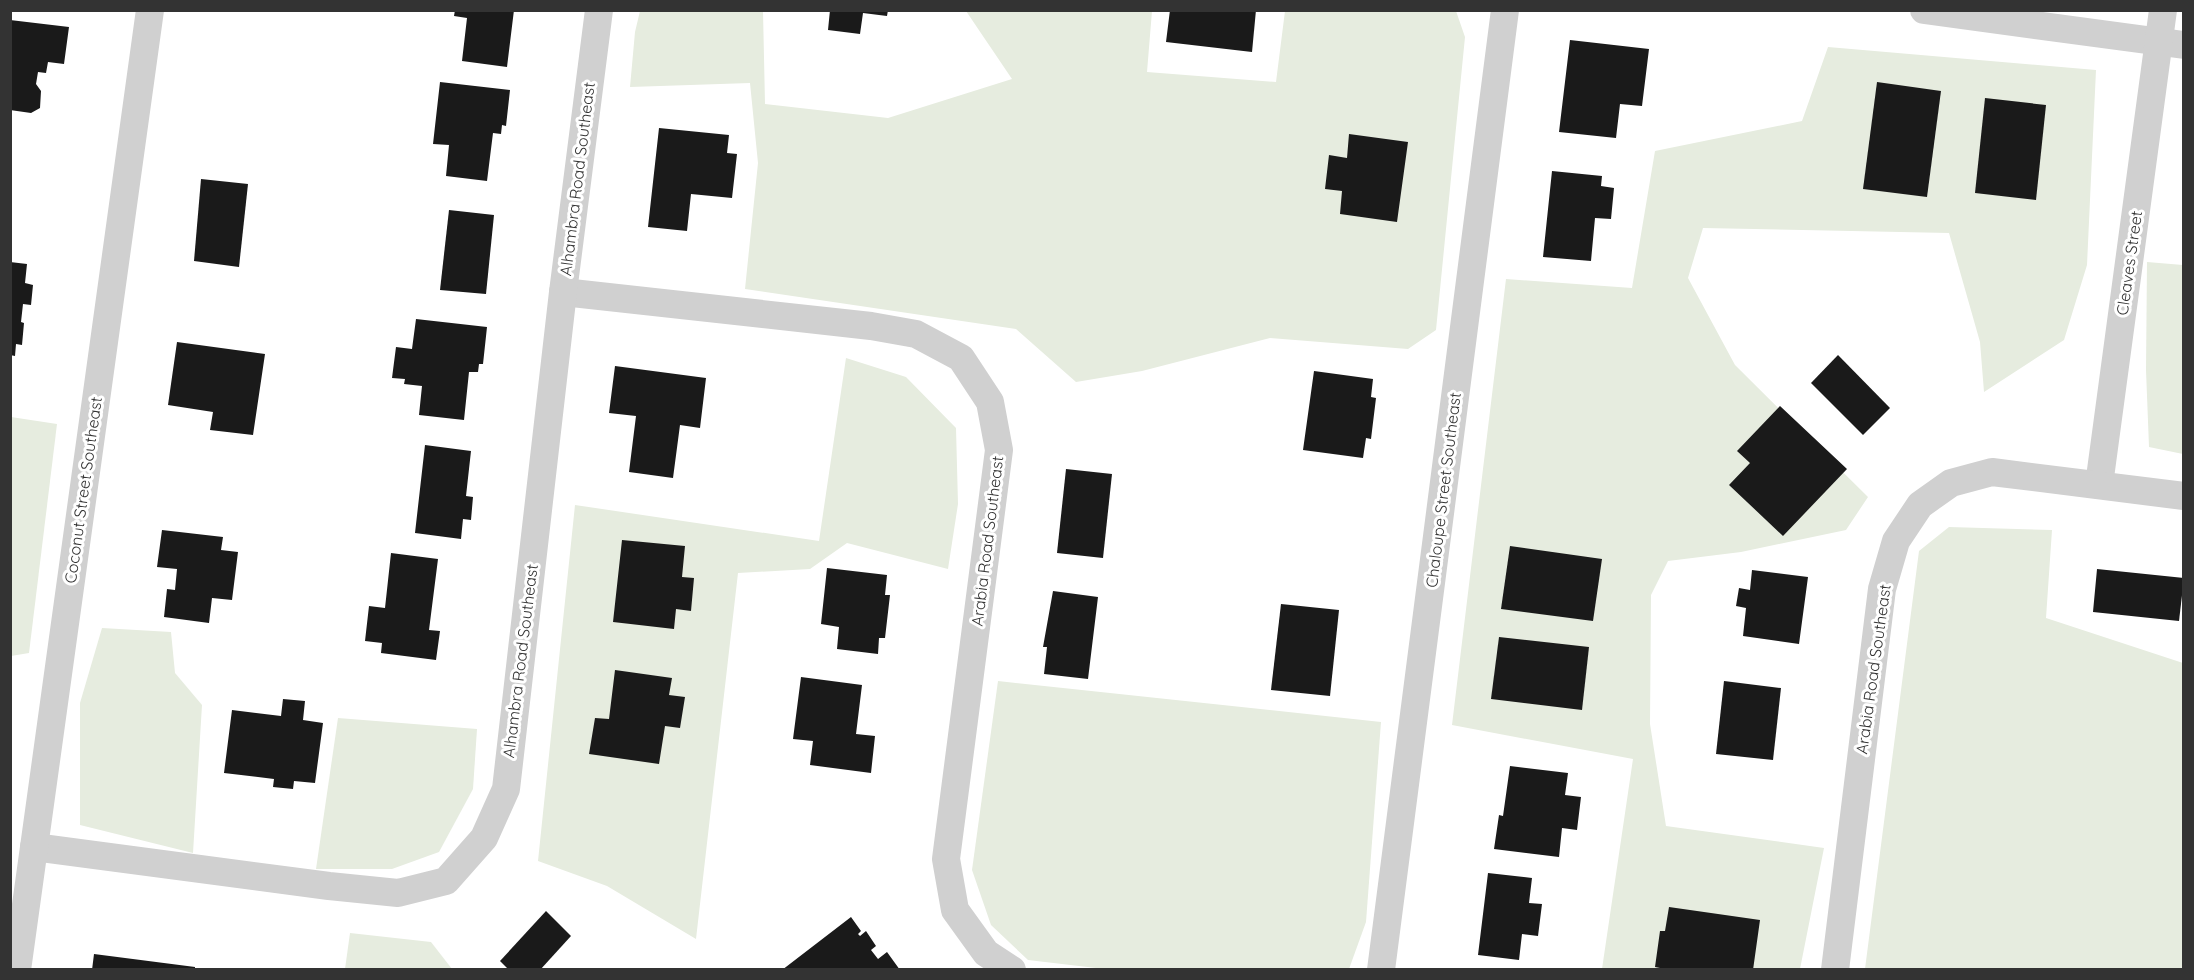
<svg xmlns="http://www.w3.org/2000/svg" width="2194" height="980" viewBox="0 0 2194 980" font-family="Quicksand,sans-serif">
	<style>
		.green { fill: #e6ecdf }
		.building { fill: #1a1a1a }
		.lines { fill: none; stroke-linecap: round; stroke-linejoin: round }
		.street { stroke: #d0d0d0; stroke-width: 28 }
		.labels { text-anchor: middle; stroke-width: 6; stroke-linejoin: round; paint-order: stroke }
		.street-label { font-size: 16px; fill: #333; stroke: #fff }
	</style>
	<rect width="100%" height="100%" fill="#fff"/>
	<g class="green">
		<polygon points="640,11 763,11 765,104 888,118 1012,79 966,11 1152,11 1147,72 1276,82 1285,11 1456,11 1465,37 1436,330 1408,349 1270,338 1142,371 1076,382 1016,329 745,289 758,163 750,83 630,87 635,32"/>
		<polygon points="1828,47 2096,70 2087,265 2064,340 1984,392 1980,342 1949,233 1703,228 1688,278 1735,365 1868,497 1846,530 1741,552 1668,561 1651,595 1650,724 1666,826 1824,848 1800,969 1602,969 1633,759 1452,725 1506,279 1632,288 1655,151 1802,121"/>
		<polygon points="2147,262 2183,265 2183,454 2149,447 2146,370"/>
		<polygon points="846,358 906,377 956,428 958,504 948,569 847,543 810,569 738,573 696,939 607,886 538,861 575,505 819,541"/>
		<polygon points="11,417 57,424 29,653 11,656"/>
		<polygon points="1949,527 2052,530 2046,618 2183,663 2183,969 1865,969 1919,551"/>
		<polygon points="102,628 171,632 175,673 202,705 193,853 80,825 80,703"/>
		<polygon points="998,681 1381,722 1366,922 1349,969 1113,970 1028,960 991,925 972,870"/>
		<polygon points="338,718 477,729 473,789 439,852 392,869 316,869"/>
		<polygon points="350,933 431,942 452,969 345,969"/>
	</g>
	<g class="building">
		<polygon points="455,10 514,10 507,67 462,61 467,18 454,16"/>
		<polygon points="830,10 888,10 887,16 863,13 860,34 828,30"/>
		<polygon points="1170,10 1256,10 1252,52 1166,42"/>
		<polygon points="10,20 69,27 64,64 48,62 46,73 38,72 36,84 41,91 40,108 31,113 10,110"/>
		<polygon points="1570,40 1649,49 1642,106 1620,104 1616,138 1559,132"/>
		<polygon points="440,82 510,90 506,126 502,125 501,134 493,133 487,181 446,176 449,145 433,144"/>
		<polygon points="1877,82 1941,91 1927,197 1863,189"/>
		<polygon points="1985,98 2046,105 2036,200 1975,193"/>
		<polygon points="659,128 729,135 727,153 737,154 732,198 691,194 687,231 648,227"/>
		<polygon points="1349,134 1408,142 1397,222 1340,214 1342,191 1325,189 1329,155 1347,158"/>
		<polygon points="1552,171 1602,176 1601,186 1614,188 1611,219 1595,218 1591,261 1543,257"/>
		<polygon points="201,179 248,184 239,267 194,261"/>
		<polygon points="449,210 494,215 486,294 440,290"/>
		<polygon points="10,262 27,264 25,283 33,285 31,305 23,304 21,322 24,323 22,345 16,344 15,356 10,355"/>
		<polygon points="416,319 487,327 483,364 479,364 478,372 469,372 464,420 419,415 422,386 404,384 405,379 392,378 396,347 412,349"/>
		<polygon points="177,342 265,354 253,435 210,430 213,412 168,405"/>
		<polygon points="1838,355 1890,408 1863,435 1811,383"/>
		<polygon points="615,366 706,378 700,428 680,425 673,478 629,472 636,416 609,413"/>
		<polygon points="1314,371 1373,379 1371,397 1376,398 1371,439 1366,438 1363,458 1303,450"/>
		<polygon points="1780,406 1847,469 1783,536 1729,485 1750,463 1737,451"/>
		<polygon points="425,445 471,451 466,496 473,497 471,520 463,519 461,539 415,533"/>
		<polygon points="1066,469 1112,474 1103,558 1057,553"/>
		<polygon points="162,530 223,537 221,550 238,552 232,600 212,598 209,623 164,617 167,589 175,590 177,569 157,567"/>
		<polygon points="622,540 685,546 682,577 694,578 691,611 676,609 674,629 613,622"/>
		<polygon points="1510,546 1602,559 1593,621 1501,609"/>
		<polygon points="391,553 438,559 429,630 440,631 436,660 381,653 382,643 365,641 369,606 385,608"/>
		<polygon points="827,568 887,575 885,595 890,595 885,638 879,638 878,654 837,649 839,627 821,624"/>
		<polygon points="2097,569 2184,578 2179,621 2093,612"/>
		<polygon points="1752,570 1808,577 1799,644 1743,636 1746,608 1736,606 1739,588 1750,590"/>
		<polygon points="1053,591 1098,597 1088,679 1044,674 1047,647 1043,647"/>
		<polygon points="1281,604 1339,610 1330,696 1271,690"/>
		<polygon points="1499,637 1589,647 1582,710 1491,699"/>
		<polygon points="615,670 672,678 669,695 685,697 680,728 665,726 659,764 589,754 595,718 609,719"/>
		<polygon points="801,677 862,685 856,734 875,736 871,773 810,765 813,741 793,739"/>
		<polygon points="1724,681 1781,688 1773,760 1716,754"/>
		<polygon points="283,699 305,701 303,720 323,723 315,783 294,781 293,789 273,787 274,779 224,773 232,710 281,716"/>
		<polygon points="1510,766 1568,773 1565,795 1581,797 1577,830 1562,828 1559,857 1494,849 1499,815 1503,816"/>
		<polygon points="1488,873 1532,878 1529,903 1542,904 1538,936 1522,934 1519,960 1478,955"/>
		<polygon points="1669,907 1760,920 1753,970 1670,970 1655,967 1660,931 1665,931"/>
		<polygon points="546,911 571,936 540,970 509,970 500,961"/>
		<polygon points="851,917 861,931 858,934 860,936 866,931 876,946 871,950 878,959 887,952 900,970 782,970"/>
		<polygon points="94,954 195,967 195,970 92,970"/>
	</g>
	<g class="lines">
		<g class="street">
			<polyline points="1924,10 2184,45"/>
			<polyline points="563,292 871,326 916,334 961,358 990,402 999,450 946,859 955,910 986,953 1012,970"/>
			<polyline points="2099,485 2163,10"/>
			<polyline points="34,847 329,886 398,893 446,881 484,838 506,789 563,292 599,10"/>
			<polyline points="17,970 150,10"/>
			<polyline points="1381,970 1505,10"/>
			<polyline points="1835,970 1882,589 1896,541 1920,505 1951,483 1992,472 2184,496"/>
		</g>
	</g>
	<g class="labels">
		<g class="street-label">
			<text transform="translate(577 179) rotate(-83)" y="6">Alhambra Road Southeast</text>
			<text transform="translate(2129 263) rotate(-82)" y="6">Cleaves Street</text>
			<text transform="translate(83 490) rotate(-82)" y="6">Coconut Street Southeast</text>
			<text transform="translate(1443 490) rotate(-83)" y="6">Chaloupe Street Southeast</text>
			<text transform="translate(987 541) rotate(-83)" y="6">Arabia Road Southeast</text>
			<text transform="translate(520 661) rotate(-83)" y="6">Alhambra Road Southeast</text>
			<text transform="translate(1873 669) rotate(-82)" y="6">Arabia Road Southeast</text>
		</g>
	</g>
	<rect width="2194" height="980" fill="none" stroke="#333333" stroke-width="24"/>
</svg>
